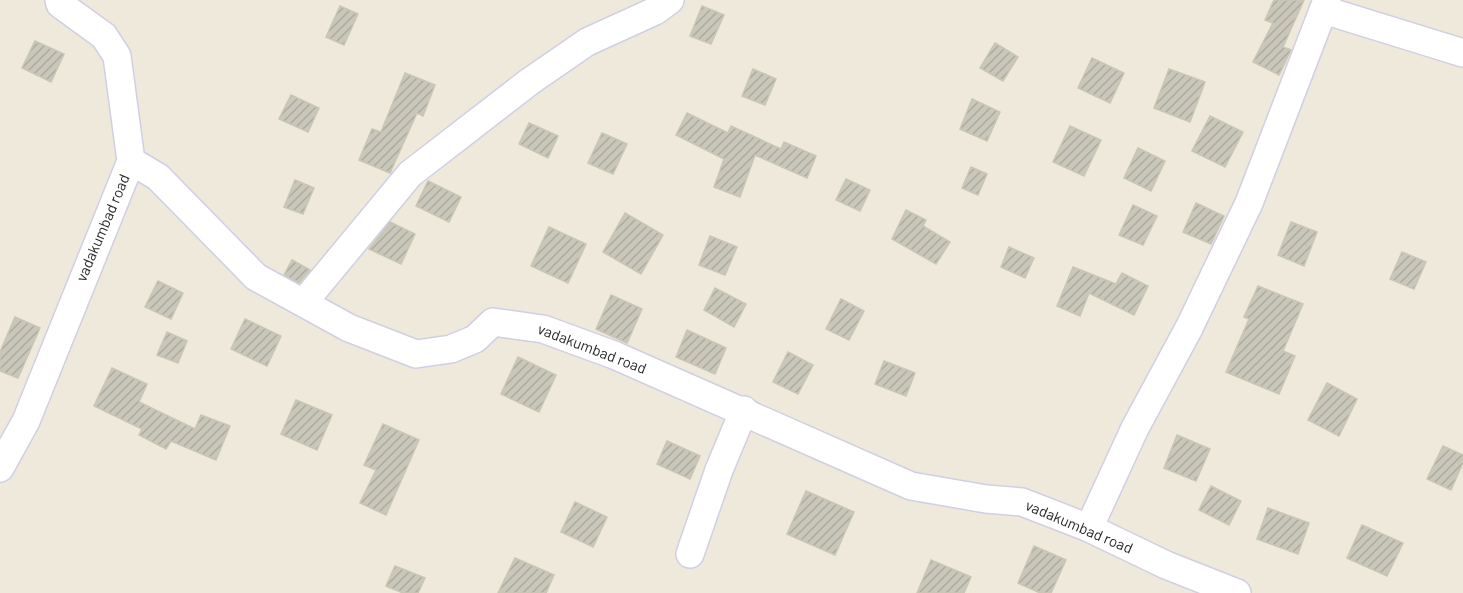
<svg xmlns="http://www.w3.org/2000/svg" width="1463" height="593" viewBox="0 0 1463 593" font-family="Barlow,sans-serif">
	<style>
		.building { fill: url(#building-hatch); stroke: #c9c6b4; stroke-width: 1.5 }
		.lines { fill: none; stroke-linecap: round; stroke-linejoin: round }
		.street-casing { stroke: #d0cfe5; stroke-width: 30 }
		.street { stroke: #fff; stroke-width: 27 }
		.labels { text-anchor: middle; stroke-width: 4.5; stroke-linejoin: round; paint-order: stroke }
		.street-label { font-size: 15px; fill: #2a2a2a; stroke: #fff }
	</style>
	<defs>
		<pattern id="building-hatch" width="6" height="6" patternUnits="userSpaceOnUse" patternTransform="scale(1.5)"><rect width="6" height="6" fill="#c9c6ba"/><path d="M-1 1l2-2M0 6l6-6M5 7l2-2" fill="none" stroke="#adaaa0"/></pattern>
	</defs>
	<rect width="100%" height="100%" fill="#eee9da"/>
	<g class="building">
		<polygon points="1274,0 1304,0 1283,47 1291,50 1279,75 1253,62 1273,23 1265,20"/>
		<polygon points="340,6 358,14 344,45 326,37"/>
		<polygon points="702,6 724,15 711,44 690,36"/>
		<polygon points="35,41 64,54 51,82 22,68"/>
		<polygon points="995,43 1018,57 1003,81 980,68"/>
		<polygon points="1092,58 1124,73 1110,103 1078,88"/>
		<polygon points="753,69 776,79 765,105 742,96"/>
		<polygon points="1169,69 1205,82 1190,122 1154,108"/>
		<polygon points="405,73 435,85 423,116 417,113 390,173 359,160 372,129 381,132"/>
		<polygon points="291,95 319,108 308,132 279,119"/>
		<polygon points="972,99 1000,112 987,141 960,129"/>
		<polygon points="687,113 728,133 731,126 781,149 784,142 816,156 807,178 755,155 740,197 714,187 724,159 676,135"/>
		<polygon points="1210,116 1243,132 1225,167 1192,151"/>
		<polygon points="529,123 558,136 548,158 519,144"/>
		<polygon points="1070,126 1101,140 1084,176 1053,162"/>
		<polygon points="602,133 627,144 613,174 588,163"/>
		<polygon points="1138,148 1165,161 1151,191 1124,178"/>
		<polygon points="971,167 987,174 978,195 962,188"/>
		<polygon points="846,179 870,190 860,211 836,200"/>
		<polygon points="295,180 314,188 303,214 284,207"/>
		<polygon points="428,181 461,197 449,222 416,206"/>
		<polygon points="1196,203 1224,216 1211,244 1183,232"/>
		<polygon points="1133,205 1157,216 1143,245 1119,235"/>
		<polygon points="906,210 926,220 923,226 950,242 936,264 892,239"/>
		<polygon points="625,213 663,235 641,274 603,252"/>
		<polygon points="390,222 415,234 401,264 369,249"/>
		<polygon points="1291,222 1317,232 1304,266 1278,255"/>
		<polygon points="549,227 586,244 568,283 531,266"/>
		<polygon points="710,236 737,247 725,275 699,265"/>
		<polygon points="1009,247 1034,258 1025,278 1001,267"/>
		<polygon points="1402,252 1426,262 1414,289 1390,279"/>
		<polygon points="292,260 310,270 299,283 284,275"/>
		<polygon points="1073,267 1116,284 1122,273 1148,286 1134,315 1089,293 1080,316 1057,306"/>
		<polygon points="158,281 183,293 171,319 145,307"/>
		<polygon points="1258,286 1303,304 1283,351 1295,356 1279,394 1226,372 1249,319 1244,317"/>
		<polygon points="715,288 746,304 734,327 704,310"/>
		<polygon points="611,295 642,309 627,343 596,329"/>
		<polygon points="841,299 864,311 849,340 826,329"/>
		<polygon points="15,317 40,328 18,378 0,371 0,352"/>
		<polygon points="245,319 281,336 267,366 231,349"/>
		<polygon points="687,330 726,348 715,374 676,357"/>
		<polygon points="167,332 187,341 178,363 157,355"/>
		<polygon points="788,352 813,365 798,394 773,382"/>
		<polygon points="518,357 556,375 539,412 501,394"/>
		<polygon points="884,361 915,373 906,396 875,384"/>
		<polygon points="112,368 147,384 139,402 195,429 201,415 230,426 216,460 171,441 166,449 139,435 142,429 94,406"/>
		<polygon points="1327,383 1357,399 1339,436 1308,420"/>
		<polygon points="296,400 332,415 317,450 281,434"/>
		<polygon points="383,424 419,440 386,515 360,503 376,470 364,465"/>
		<polygon points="1177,435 1210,449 1196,481 1164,468"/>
		<polygon points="667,441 700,456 690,479 657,464"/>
		<polygon points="1443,446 1463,455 1463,463 1451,490 1427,479"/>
		<polygon points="1211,486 1241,501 1229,525 1199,510"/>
		<polygon points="806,491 854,512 835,555 787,534"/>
		<polygon points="575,502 607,517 593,547 561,532"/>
		<polygon points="1268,508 1309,523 1298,554 1257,539"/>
		<polygon points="1362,525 1403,543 1387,576 1347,558"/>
		<polygon points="1034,546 1066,560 1051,593 1040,593 1018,583"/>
		<polygon points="515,558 554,575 546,593 498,593"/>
		<polygon points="931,560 971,577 964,593 917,593"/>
		<polygon points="395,566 425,578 418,593 403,593 386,586"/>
	</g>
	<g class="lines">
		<defs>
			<g id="street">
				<polyline points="59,0 60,4 104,36 117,56 131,161"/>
				<polyline points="1324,10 1463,53"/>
				<polyline points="304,302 410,174 529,82 587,42 655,11 670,0"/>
				<polyline points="0,468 26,421 131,161 158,177 256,277 349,328 416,354 451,349 475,339 493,322 543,329 614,355 911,486 986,499 1022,502 1089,528 1166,565 1237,593"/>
				<polyline points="1089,528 1135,428 1189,328 1249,203 1327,0"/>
				<polyline points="690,554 719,470 744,410"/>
			</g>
		</defs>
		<use href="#street" class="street-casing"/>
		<use href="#street" class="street"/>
	</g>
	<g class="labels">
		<g class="street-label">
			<text transform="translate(103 228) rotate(-67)" y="5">vadakumbad road</text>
			<text transform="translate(592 349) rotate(21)" y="5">vadakumbad road</text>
			<text transform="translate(1079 527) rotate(23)" y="5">vadakumbad road</text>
		</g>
	</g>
</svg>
